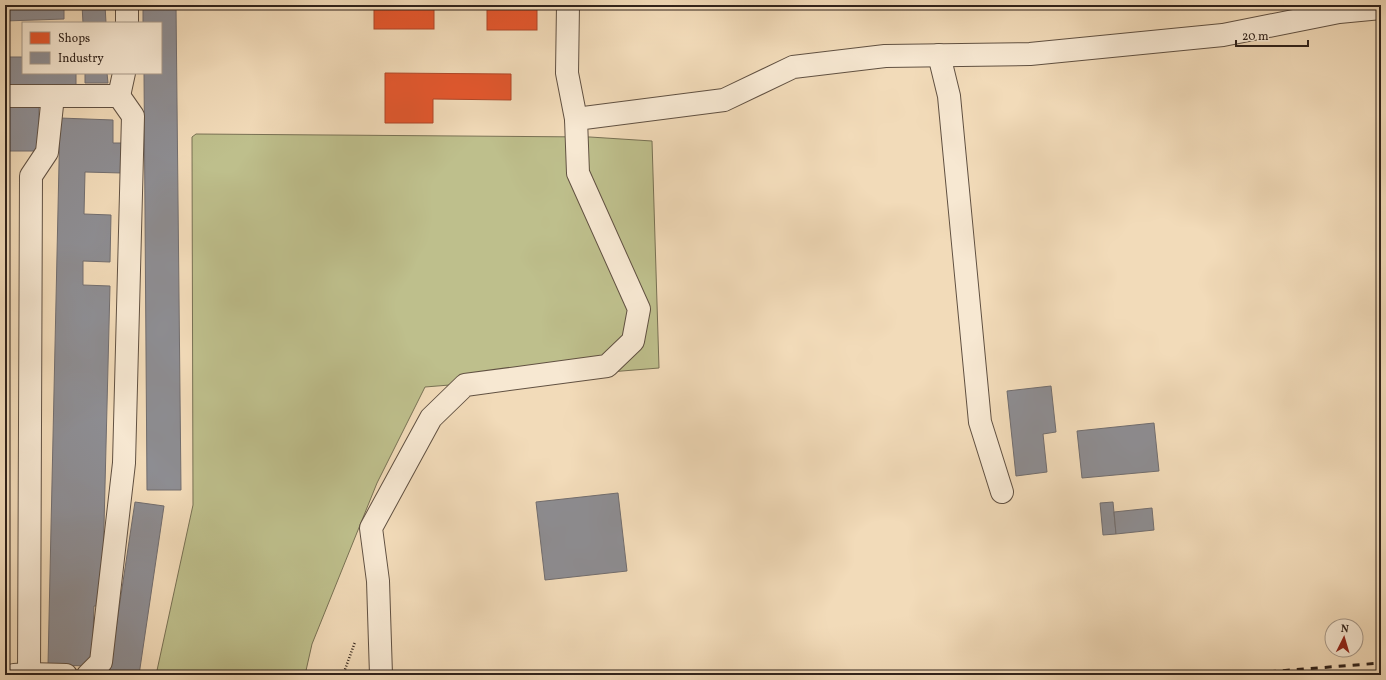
<svg xmlns="http://www.w3.org/2000/svg" width="1386" height="680" viewBox="0 0 1386 680" font-family="Vollkorn,serif">
	<style>
		.green { fill: #bebf8c; stroke: #787154 }
		.shops { fill: #e4572e; stroke: #ae4728 }
		.industry { fill: #8d8d92; stroke: #716d6e }
		.lines { fill: none; stroke-linecap: round; stroke-linejoin: round }
		.minor-casing { stroke: #615142; stroke-width: 24 }
		.path { stroke: #31231b; stroke-width: 2.5; stroke-dasharray: 1 2; stroke-linecap: butt }
		.minor { stroke: #f7e8d2; stroke-width: 22 }
		.rail { stroke: #31231b; stroke-width: 3; stroke-dasharray: 7 7; stroke-linecap: butt }
	</style>
	<rect width="100%" height="100%" fill="#f2dbb9"/>
	<filter id="stains"><feTurbulence type="fractalNoise" baseFrequency=".005" numOctaves="4"/><feColorMatrix values="0 0 0 0 .2 0 0 0 0 .09 0 0 0 0 .02 0 0 0 .5 -.17"/></filter>
	<radialGradient id="worn" r=".72"><stop offset=".6" stop-color="#630" stop-opacity="0"/><stop offset="1" stop-color="#630" stop-opacity=".3"/></radialGradient>
	<polygon class="green" points="196,134 590,137 652,141 659,368 425,387 377,483 312,644 305,675 156,675 193,505 192,137"/>
	<g class="shops">
		<rect x="374" y="5" width="60" height="24"/>
		<rect x="487" y="5" width="50" height="25"/>
		<polygon points="385,73 511,74 511,100 433,99 433,123 385,123"/>
	</g>
	<g class="industry">
		<polygon points="5,5 64,5 64,19 5,21"/>
		<polygon points="82,5 105,5 106,23 83,23"/>
		<polygon points="143,5 176,5 181,490 147,490 144,73 161,73 161,23 143,23"/>
		<polygon points="5,57 23,57 23,73 76,73 76,86 5,86"/>
		<polygon points="85,73 107,73 108,83 85,83"/>
		<rect x="5" y="103" width="34" height="48"/>
		<polygon points="60,118 113,120 113,143 123,143 122,173 85,172 84,214 111,215 110,262 83,261 83,285 110,286 102,606 94,606 92,666 48,665"/>
		<polygon points="1051,386 1056,432 1043,434 1047,472 1016,476 1007,391"/>
		<polygon points="1154,423 1159,471 1082,478 1077,431"/>
		<polygon points="618,493 627,571 545,580 536,502"/>
		<polygon points="135,502 164,506 139,675 109,675"/>
		<polygon points="1113,502 1116,534 1103,535 1100,503"/>
		<polygon points="1152,508 1154,530 1116,534 1114,512"/>
	</g>
	<g class="lines">
		<defs>
			<g id="minor">
				<polyline points="127,5 127,23"/>
				<polyline points="568,5 567,73 576,119"/>
				<polyline points="939,55 949,96 980,422 1002,492"/>
				<polyline points="5,96 119,96 124,73"/>
				<polyline points="29,674 66,675"/>
				<polyline points="14,675 29,674 31,176 47,152 53,96"/>
				<polyline points="88,675 101,662 124,463 133,116 119,96"/>
				<polyline points="381,675 378,581 371,528 431,418 465,385 607,366 633,341 639,309 578,173 576,119 724,100 793,67 885,56 1030,54 1223,35 1339,12 1381,8"/>
			</g>
		</defs>
		<use href="#minor" class="minor-casing"/>
		<polyline class="path" points="343,675 355,642"/>
		<use href="#minor" class="minor"/>
		<polyline class="rail" points="1227,675 1381,663"/>
	</g>
	<rect width="1386" height="680" fill="none" stroke="#f2dbb9" stroke-width="20"/>
	<rect x="6" y="6" width="1374" height="668" fill="none" stroke="#31231b" stroke-width="2"/>
	<rect x="10" y="10" width="1366" height="660" fill="none" stroke="#31231b"/>
	<rect x="22" y="22" width="140" height="52" fill="#f7e8d2" stroke="#a89989"/>
	<rect x="30" y="32" width="20" height="12" fill="#e4572e" stroke="#a89989"/>
	<text x="58" y="42" font-size="12" fill="#31231b">Shops</text>
	<rect x="30" y="52" width="20" height="12" fill="#8d8d92" stroke="#a89989"/>
	<text x="58" y="62" font-size="12" fill="#31231b">Industry</text>
	<g transform="translate(1344 638) rotate(5)"><circle r="19" fill="#f7e8d2" stroke="#a89989"/>
	<path d="M0-3L7 15L0 10L-7 15Z" fill="#8f2418"/>
	<text y="-6" font-size="11" font-weight="bold" text-anchor="middle" fill="#31231b">N</text>
	</g>
	<path d="M1236 40v6h72v-6" fill="none" stroke="#31231b" stroke-width="2"/>
	<text x="1242" y="40" font-size="12" fill="#31231b" stroke="#f7e8d2" stroke-width="3" paint-order="stroke">20 m</text>
	<rect width="100%" height="100%" filter="url(#stains)"/>
	<rect width="100%" height="100%" fill="url(#worn)"/>
</svg>
